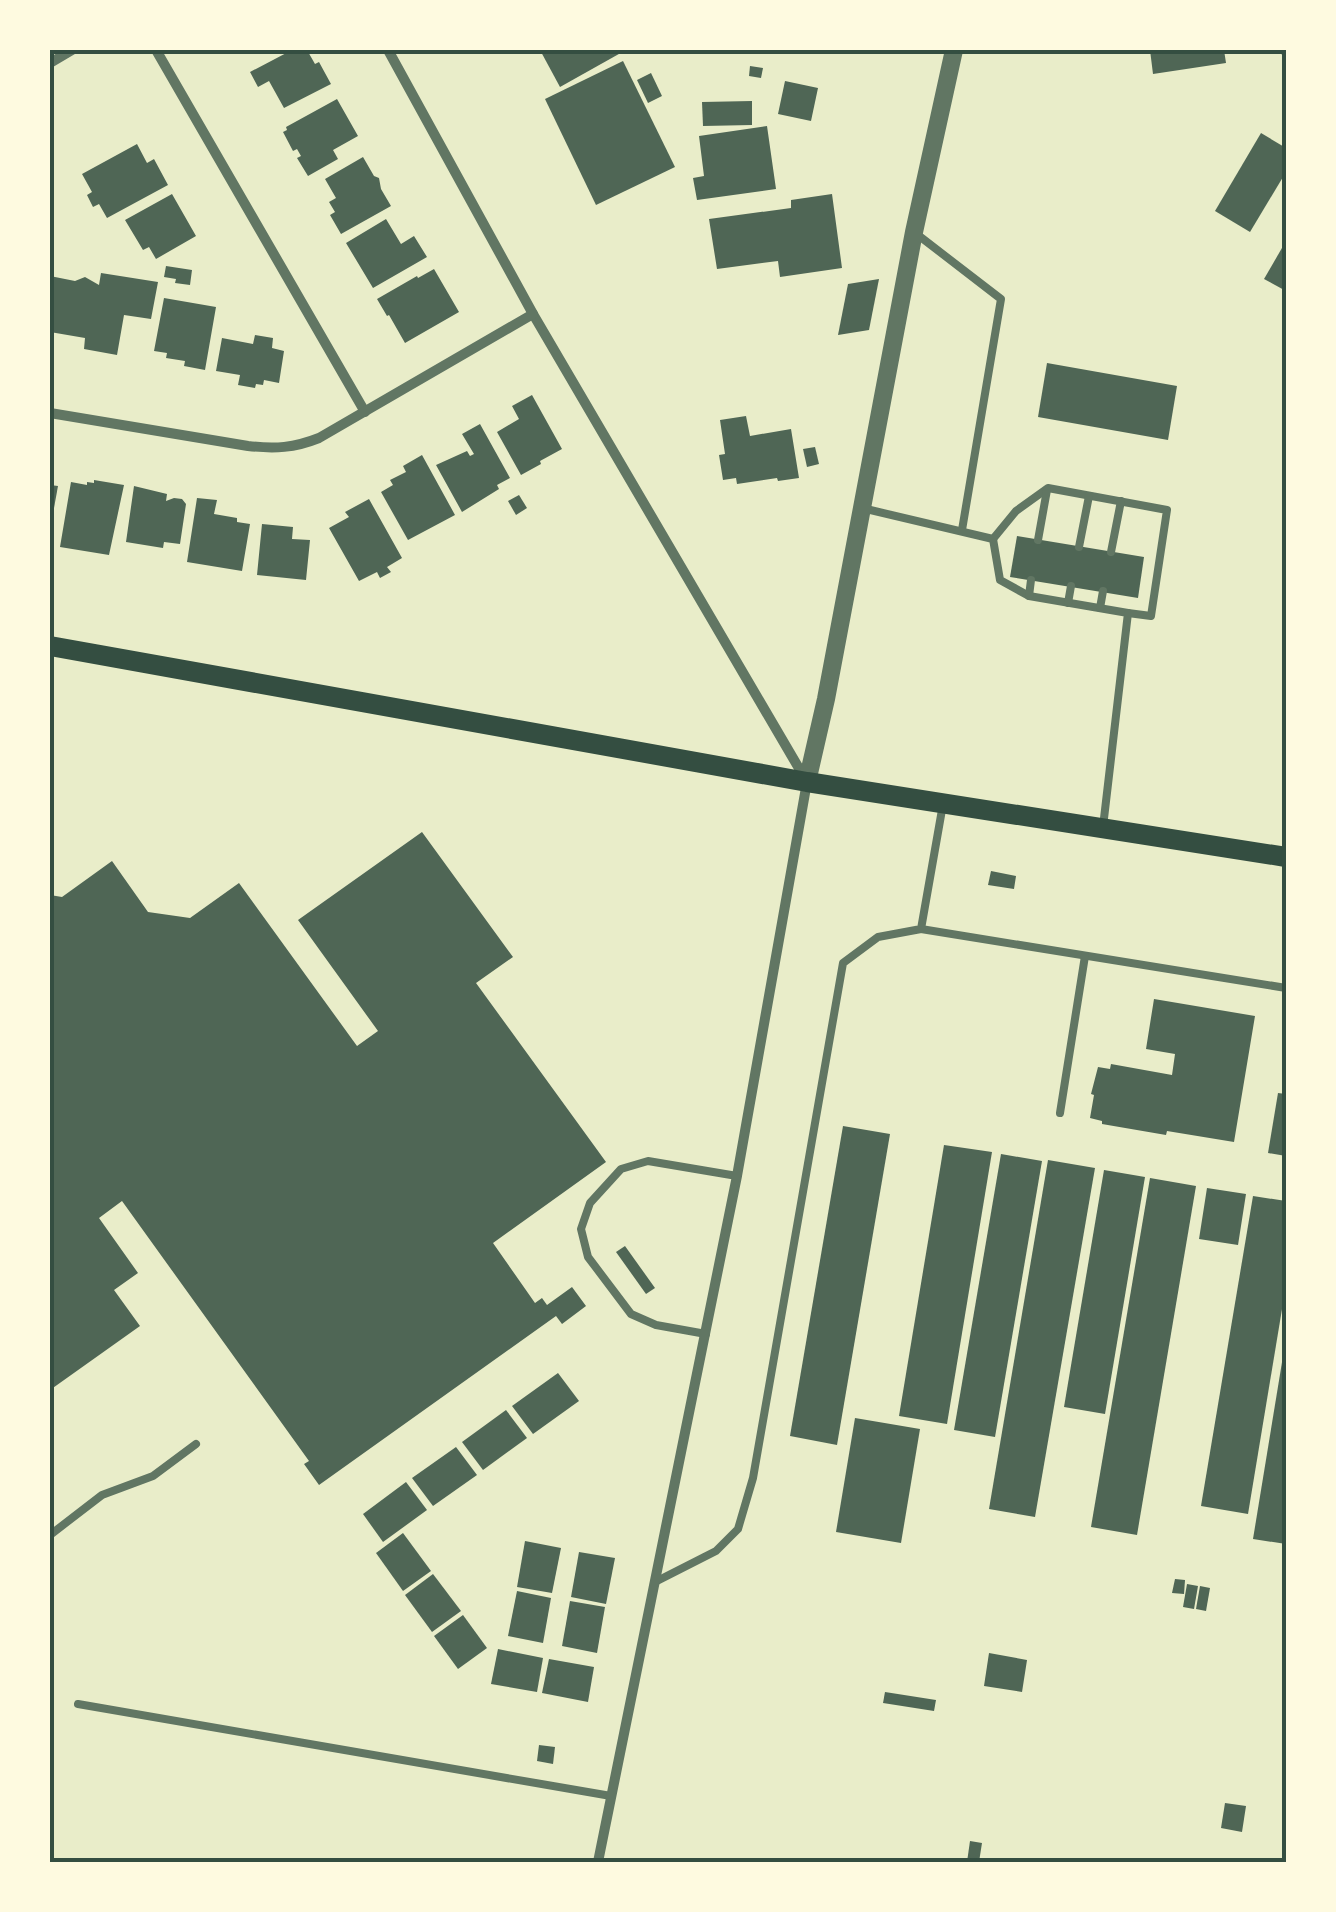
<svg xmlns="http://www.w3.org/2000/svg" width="1336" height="1912" viewBox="0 0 1336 1912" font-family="Signika,sans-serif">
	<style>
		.building { fill: #4f6655 }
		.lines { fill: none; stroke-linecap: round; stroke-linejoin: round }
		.service { stroke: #617663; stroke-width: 8 }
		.minor { stroke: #617663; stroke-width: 10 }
		.tertiary { stroke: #617663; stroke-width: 18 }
		.secondary { stroke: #344e41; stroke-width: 20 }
		.neatline { fill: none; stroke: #344e41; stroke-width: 4 }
	</style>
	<rect width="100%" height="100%" fill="#e9edc9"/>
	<g class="building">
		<polygon points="292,50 307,50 315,64 319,62 331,84 284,108 269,81 258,87 250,72"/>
		<polygon points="540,50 626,50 560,87"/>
		<polygon points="1150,50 1224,50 1226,63 1153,74"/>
		<polygon points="623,61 675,167 596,205 545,99"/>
		<polygon points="750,66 763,68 761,78 749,76"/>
		<polygon points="651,73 662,96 648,103 637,80"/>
		<polygon points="785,81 818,88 811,121 778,114"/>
		<polygon points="337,99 358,136 333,150 338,159 308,176 297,158 301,156 297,149 293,151 283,132 287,130 286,127"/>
		<polygon points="752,101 752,125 703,126 702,102"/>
		<polygon points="767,126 776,189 697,200 693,178 704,176 699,136"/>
		<polygon points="1261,133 1286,148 1286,172 1250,232 1215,211"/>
		<polygon points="137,144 147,163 154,159 168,185 107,218 99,204 93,207 87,195 92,192 82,174"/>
		<polygon points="363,157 374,176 379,178 381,189 391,206 341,234 330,215 335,212 329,202 336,198 325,179"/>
		<polygon points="172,194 196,236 156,259 149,247 143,250 125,220"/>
		<polygon points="832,194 842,268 780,277 778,261 717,269 709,219 791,208 791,200"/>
		<polygon points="386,219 401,244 414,236 427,257 373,288 346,243"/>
		<polygon points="1286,241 1286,291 1264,279"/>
		<polygon points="166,266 192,270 190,285 175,283 176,279 164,277"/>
		<polygon points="434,269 459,312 405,343 389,315 387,316 377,299 417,276 418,278"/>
		<polygon points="101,273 158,282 151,319 124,315 117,355 84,349 85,338 50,332 50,276 75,281 85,277 99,285"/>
		<polygon points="879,279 869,330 838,335 848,284"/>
		<polygon points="164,298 216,307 205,370 184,366 185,361 166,358 167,353 154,351"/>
		<polygon points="255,335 273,338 272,348 284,351 279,383 264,380 263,385 256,384 255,388 238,385 240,375 216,371 222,338 253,344"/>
		<polygon points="1047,363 1177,386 1168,440 1038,417"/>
		<polygon points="532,395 562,449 540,461 541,464 521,475 497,432 519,419 512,406"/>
		<polygon points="746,416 750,436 791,429 799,478 778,481 777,478 737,484 736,478 723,480 719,455 725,454 720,420"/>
		<polygon points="480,424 510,478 497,485 499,489 462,512 436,465 467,451 470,456 474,454 462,434"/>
		<polygon points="815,447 819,464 807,467 803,449"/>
		<polygon points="422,455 455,515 408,540 381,492 393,485 390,480 406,472 403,466"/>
		<polygon points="94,480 124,485 109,555 60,547 71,482 87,485 87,482 94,483"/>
		<polygon points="50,485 58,486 52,519 50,518"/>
		<polygon points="134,486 167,494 166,501 174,498 182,499 186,504 180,544 164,542 163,548 126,542"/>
		<polygon points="519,495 527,508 516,515 508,501"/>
		<polygon points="197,498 217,500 214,514 237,518 237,522 250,524 242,571 187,562"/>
		<polygon points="369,499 402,558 387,567 391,572 380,578 377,572 359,581 329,528 349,517 345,512"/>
		<polygon points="262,524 293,527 292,539 310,540 306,580 257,575"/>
		<polygon points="1017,536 1144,557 1138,598 1010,577"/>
		<polygon points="422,832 513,957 476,983 606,1162 493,1243 535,1303 542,1298 547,1305 572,1287 586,1306 562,1324 556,1316 319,1485 304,1464 309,1461 122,1201 99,1218 138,1273 114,1290 140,1326 50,1390 50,895 62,897 112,861 148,912 190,918 239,883 357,1046 378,1031 298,920"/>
		<polygon points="991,871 1016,876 1014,889 988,885"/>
		<polygon points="1154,999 1255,1016 1234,1142 1167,1131 1166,1135 1102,1124 1102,1121 1090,1118 1094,1095 1091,1094 1098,1067 1110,1069 1111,1064 1172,1075 1175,1054 1146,1049"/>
		<polygon points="1278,1093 1286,1094 1286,1156 1268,1153"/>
		<polygon points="843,1126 890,1134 837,1445 790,1436"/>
		<polygon points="944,1145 992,1152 947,1424 899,1416"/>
		<polygon points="1001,1154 1042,1161 995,1437 954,1430"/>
		<polygon points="1048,1160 1095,1168 1035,1517 989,1509"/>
		<polygon points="1104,1170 1145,1177 1105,1414 1064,1407"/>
		<polygon points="1150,1178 1196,1186 1137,1535 1091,1527"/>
		<polygon points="1207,1188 1246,1194 1238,1245 1199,1239"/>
		<polygon points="1253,1196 1286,1201 1286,1285 1248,1514 1201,1506"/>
		<polygon points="625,1246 655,1288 646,1294 616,1252"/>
		<polygon points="1284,1350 1286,1350 1286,1544 1253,1539"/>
		<polygon points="558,1373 579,1401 533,1434 512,1406"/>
		<polygon points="506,1410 527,1438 483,1470 462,1442"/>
		<polygon points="855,1418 920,1429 901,1543 836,1532"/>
		<polygon points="456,1447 477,1475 433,1506 412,1478"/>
		<polygon points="406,1482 427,1510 383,1542 363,1514"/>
		<polygon points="403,1533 431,1571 403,1591 376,1553"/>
		<polygon points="525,1541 561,1548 552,1593 517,1587"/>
		<polygon points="579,1552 615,1558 606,1604 571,1597"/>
		<polygon points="433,1574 461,1611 432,1632 405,1595"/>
		<polygon points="1175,1579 1185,1580 1184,1594 1172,1593"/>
		<polygon points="1187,1584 1198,1586 1194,1609 1183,1607"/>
		<polygon points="1200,1586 1210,1588 1206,1611 1196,1609"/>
		<polygon points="517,1591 551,1598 543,1643 508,1636"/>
		<polygon points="570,1601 605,1607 597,1653 562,1646"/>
		<polygon points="463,1615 487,1648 458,1669 434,1636"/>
		<polygon points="498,1649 543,1658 537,1692 491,1684"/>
		<polygon points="989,1653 1027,1660 1022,1692 984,1686"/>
		<polygon points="549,1659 594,1667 588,1702 542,1693"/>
		<polygon points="885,1692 936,1700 934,1711 883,1703"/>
		<polygon points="539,1745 555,1747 553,1764 537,1761"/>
		<polygon points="1225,1803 1246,1806 1242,1832 1221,1828"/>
		<polygon points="970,1841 982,1843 979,1862 967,1862"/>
	</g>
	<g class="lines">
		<g class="service">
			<polyline points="914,232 1001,299 962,530"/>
			<polyline points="862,508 993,539 1000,580 1029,596 1128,613 1103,827"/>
			<polyline points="993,539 1016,511 1048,488 1167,510 1151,616 1128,613"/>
			<polyline points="1038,540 1047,490"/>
			<polyline points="1079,547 1089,496"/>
			<polyline points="1111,552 1121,501"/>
			<polyline points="1029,596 1031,580"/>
			<polyline points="1068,603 1071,586"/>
			<polyline points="1100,608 1103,591"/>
			<polyline points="921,929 1286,988"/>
			<polyline points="1060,1113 1085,956"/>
			<polyline points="706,1334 656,1325 631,1314 588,1257 581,1229 590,1203 621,1169 648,1161 737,1176"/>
			<polyline points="50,1535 102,1495 153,1476 196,1444"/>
			<polyline points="655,1582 716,1551 738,1529 753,1478 843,963 878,937 921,929 943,804"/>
			<polyline points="78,1704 611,1796"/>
		</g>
		<g class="minor">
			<polyline points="156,50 365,412"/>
			<polyline points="388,50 533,314 807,782 737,1176 598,1862"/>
			<polyline points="1285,50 1286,52"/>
			<polyline points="50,63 72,50"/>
			<path d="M 50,413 L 248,446 C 275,449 294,448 319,438 L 533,314"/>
		</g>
		<polyline class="tertiary" points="807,782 826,699 914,232 954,50"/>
		<polyline class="secondary" points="50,646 807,782 1286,857"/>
	</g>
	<rect width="1336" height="1912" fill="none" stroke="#fefae0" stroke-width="105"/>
	<rect x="52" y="52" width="1232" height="1808" class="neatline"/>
</svg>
